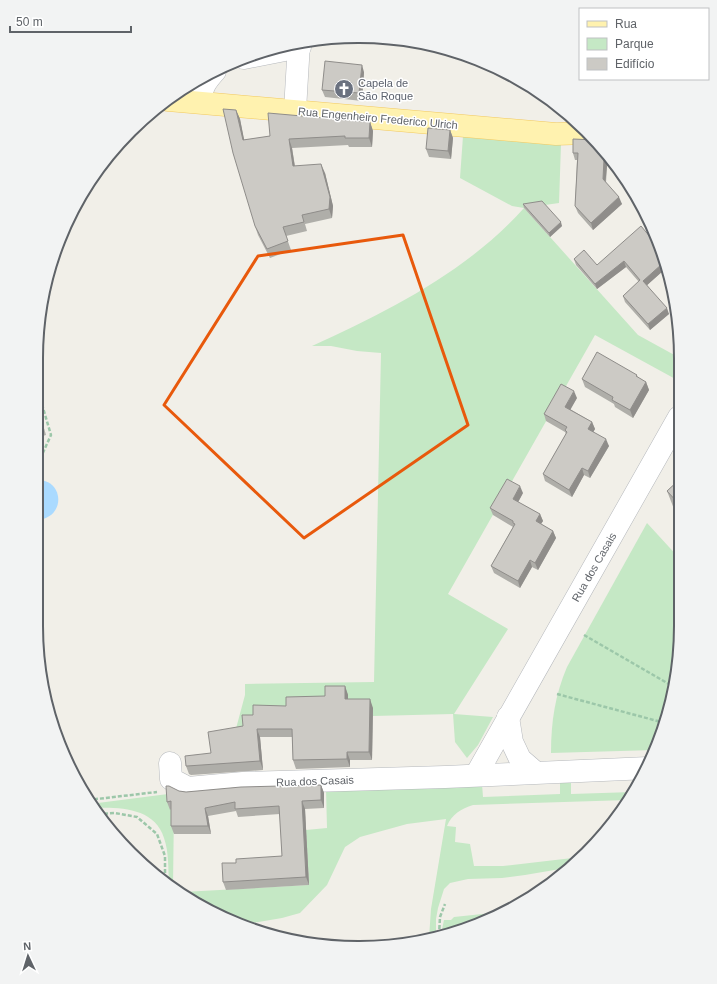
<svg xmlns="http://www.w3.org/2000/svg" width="717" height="984" viewBox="0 0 717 984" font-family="Arial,sans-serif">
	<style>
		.green { fill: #c5e8c5 }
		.water { fill: #aadaff }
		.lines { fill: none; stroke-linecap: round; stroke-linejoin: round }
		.minor-casing { stroke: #b5b8bc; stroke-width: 23 }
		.major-casing { stroke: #f2c960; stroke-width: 23 }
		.path { stroke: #9cc7a9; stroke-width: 2.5; stroke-dasharray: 4 2; stroke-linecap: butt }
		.minor { stroke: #fff; stroke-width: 22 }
		.major { stroke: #fff2af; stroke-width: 22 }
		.wall { fill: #afaea9 }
		.shaded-wall { fill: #8f8d8a }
		.building { fill: #cccac5; stroke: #8f8d8a }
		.marked { fill: none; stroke: #e8590c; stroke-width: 3; stroke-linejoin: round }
		.labels { text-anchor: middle; stroke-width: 3; stroke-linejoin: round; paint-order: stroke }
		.worship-label { font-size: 11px; fill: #5b616d; stroke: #fff; text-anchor: start }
		.street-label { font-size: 11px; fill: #5f6368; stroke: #fff }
		.rim { fill: none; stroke: #5f6368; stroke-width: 2 }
	</style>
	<rect width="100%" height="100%" fill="#f1efe8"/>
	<g class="green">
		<path d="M 463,136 L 561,144 L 559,203 L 524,208 L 638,335 L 678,357 L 679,381 L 595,335 L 448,594 L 508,629 L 454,714 L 493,717 L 478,745 L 467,758 L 455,742 L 453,714 L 373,716 L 373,708 L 234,736 L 245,695 L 245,684 L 374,682 L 381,353 L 357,351 L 331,346 L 312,346 C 387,312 468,271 524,208 L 512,206 L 460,178 Z"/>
		<path d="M 647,523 L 680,559 L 680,646 L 670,709 L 655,750 L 551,753 C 551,722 555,695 567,667 Z"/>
		<path d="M 560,782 L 571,782 L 571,794 L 633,792 L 628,800 L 473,805 C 461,809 452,814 447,826 L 456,827 L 455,842 L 470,844 L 474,866 L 503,866 L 581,857 L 572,867 L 525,875 L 502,878 L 468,879 L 450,883 L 444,889 L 438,908 L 436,919 L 436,936 L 429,938 L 431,909 L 446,819 L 407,824 L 360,837 L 345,847 L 327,885 L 300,913 L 282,918 L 246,924 L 216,915 L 183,892 L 309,885 L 306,830 L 327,828 L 326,789 L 482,784 L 483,797 L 560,794 Z"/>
		<path d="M 168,794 L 174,809 L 173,886 L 169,883 C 168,869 169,852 164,838 C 155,808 120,807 94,808 L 90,804 Z"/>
		<polygon points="501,912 482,923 441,934 444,920 451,920 454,917"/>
	</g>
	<path class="water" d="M 36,480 C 64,478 67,518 37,520 Z"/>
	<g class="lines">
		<defs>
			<g id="minor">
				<polyline points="244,58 300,47"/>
				<path d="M 200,102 C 202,87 205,82 215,71"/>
				<polyline points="295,110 299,43"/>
				<polyline points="508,717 512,742 520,759 535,772"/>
				<polyline points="170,763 171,779 188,788 243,783 445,777 648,768"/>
				<polyline points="476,775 679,417"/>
			</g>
			<polyline id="major" points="168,100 556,134 588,133"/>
		</defs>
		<use href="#minor" class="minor-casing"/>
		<use href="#major" class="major-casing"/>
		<g class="path">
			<polyline points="36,463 41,457 51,435 36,384"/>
			<polyline points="675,541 680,537"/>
			<polyline points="584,635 674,687"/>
			<polyline points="557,694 665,723"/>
			<polyline points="88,800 157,792"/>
			<polyline points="98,814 115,813 137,817 157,834 165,856 165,881"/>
			<polyline points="439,935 440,917 445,904"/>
		</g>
		<use href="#minor" class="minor"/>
		<use href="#major" class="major"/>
	</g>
	<g class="wall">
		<polygon points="364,72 362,101 325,97 322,90"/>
		<polygon points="236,110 240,119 244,140 370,122 373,131 372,147 349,147 348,145 292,148 295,166 325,173 333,206 332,218 305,224 307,231 286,236 291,250 270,258 258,235 255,226"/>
		<polygon points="450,130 453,138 451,159 429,157 426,149"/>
		<polygon points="601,146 614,165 607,166 606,183 622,204 593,230 578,213 575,206 577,160 575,160 573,153"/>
		<polygon points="523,204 562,226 550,237 524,208"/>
		<polygon points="656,244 664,270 647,285 669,314 650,330 625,302 623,296 639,282 626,267 597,289 576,265 574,259 597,265"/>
		<polygon points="671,291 675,307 671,302 668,294"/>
		<polygon points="637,375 638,378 646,382 649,390 633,418 615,407 614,404 585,387 582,379"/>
		<polygon points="577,398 570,409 592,422 595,429 593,432 609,446 590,478 584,475 572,497 545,481 543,474 566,434 565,432 546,421 544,414"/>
		<polygon points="36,403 46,435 36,438"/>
		<polygon points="679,480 679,515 674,509 667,491"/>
		<polygon points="523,493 518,502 540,514 543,521 541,524 553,531 556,538 538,570 532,567 520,588 494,573 491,566 513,527 493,515 490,508"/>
		<polygon points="345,686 348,695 348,699 373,708 372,760 350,760 350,767 296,769 293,760 292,737 260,737 263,770 191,775 189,774 186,766 211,753 243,726 253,715 286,706 325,696"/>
		<polygon points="321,785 324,793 324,808 305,809 309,885 226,890 223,882 236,863 282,856 280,814 238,817 236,811 208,816 211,834 174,834 171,826 171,809 170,810 167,802 179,791 186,792"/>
	</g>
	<g class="shaded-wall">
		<polygon points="362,65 364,72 362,101 359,93"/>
		<polygon points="236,110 240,119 246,149 243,140"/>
		<polygon points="370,122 373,131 372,147 369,138"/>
		<polygon points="450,130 453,138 451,159 448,151"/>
		<polygon points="289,139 292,148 296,175 293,166"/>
		<polygon points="604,159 607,166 605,186 603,179"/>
		<polygon points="321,164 325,173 333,206 332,218 329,209"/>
		<polygon points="619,197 622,204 593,230 591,223"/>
		<polygon points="561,222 562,226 550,237 549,233"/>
		<polygon points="624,261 626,267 597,289 595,284"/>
		<polygon points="662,264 664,270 645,287 643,281"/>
		<polygon points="667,308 669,314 650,330 648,324"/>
		<polygon points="646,382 649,390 633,418 630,410"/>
		<polygon points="574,391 577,398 568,414 565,407"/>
		<polygon points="36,403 46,435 36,405"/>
		<polygon points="592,422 595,429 591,436 588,429"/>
		<polygon points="606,439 609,446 590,478 588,471"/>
		<polygon points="582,468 584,475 572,497 569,490"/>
		<polygon points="520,486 523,493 516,506 513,499"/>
		<polygon points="540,514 543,521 538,528 536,521"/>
		<polygon points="553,531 556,538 538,570 535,563"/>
		<polygon points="530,560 532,567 520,588 518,581"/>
		<polygon points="345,686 348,695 348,708 345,699"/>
		<polygon points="370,699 373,708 372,760 369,752"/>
		<polygon points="257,729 260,737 263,770 260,761"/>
		<polygon points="347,752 350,760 350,767 347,759"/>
		<polygon points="321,785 324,793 324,808 321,800"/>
		<polygon points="302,801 305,809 309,885 306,877"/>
		<polygon points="205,808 208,816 211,834 208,826"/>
	</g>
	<g class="building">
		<polygon points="325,61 362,65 359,93 322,90"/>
		<polygon points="223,109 236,110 243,140 270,136 268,113 370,122 369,138 345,138 345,136 289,139 293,166 321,164 330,197 329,209 302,215 304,222 283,227 288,241 267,249 255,226 233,153"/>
		<polygon points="428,128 450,130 448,151 426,149"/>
		<polygon points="573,139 595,140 601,146 609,158 604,159 603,179 619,197 591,223 575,206 578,153 573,153"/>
		<polygon points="542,201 561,222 549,233 523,204"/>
		<polygon points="641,226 656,244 662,264 643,281 667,308 648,324 623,296 640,280 624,261 595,284 574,259 584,250 597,265"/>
		<polygon points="671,291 673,300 668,294"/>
		<polygon points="597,352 637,375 636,376 646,382 630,410 612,400 613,397 582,379"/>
		<polygon points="561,384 574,391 565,407 592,422 588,429 606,439 588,471 582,468 569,490 543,474 567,432 565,430 567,427 544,414"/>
		<polygon points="36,405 41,422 36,423"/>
		<polygon points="507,479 520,486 513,499 540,514 536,521 553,531 535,563 530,560 518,581 491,566 515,524 513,523 513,521 490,508"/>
		<polygon points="679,480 679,504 667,491"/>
		<polygon points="325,686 345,686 345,699 370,699 369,752 347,752 347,759 293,760 292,729 257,729 260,761 187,766 186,766 185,756 211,753 208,732 243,726 242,715 253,715 253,705 286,706 286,697 325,696"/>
		<polygon points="321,785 321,800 302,801 306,877 223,882 222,863 236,863 236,859 282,856 279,806 235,809 235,802 205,808 208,826 171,826 171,801 167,802 166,786 169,786 179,791 186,792 241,787"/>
	</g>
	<path class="marked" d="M 403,235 L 468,425 L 304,538 L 164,405 L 258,256 Z"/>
	<defs>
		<symbol id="church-disc" viewBox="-11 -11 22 22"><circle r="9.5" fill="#6b7280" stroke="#fff"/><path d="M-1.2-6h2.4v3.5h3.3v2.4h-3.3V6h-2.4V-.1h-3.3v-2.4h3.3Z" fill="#fff"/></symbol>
	</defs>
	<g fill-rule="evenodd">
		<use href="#church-disc" x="333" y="78" width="22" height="22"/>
	</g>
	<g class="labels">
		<g class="worship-label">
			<text x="358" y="87">Capela de<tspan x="358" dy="13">São Roque</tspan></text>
		</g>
		<g class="street-label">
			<text transform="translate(378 118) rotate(5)" y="4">Rua Engenheiro Frederico Ulrich</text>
			<text transform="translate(594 567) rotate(-60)" y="4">Rua dos Casais</text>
			<text transform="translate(315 781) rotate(-2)" y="4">Rua dos Casais</text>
		</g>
	</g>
	<path d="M0 0H717V984H0ZM358 43H359A315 315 0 0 1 674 358V626A315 315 0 0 1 359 941H358A315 315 0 0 1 43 626V358A315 315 0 0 1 358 43Z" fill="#f2f3f3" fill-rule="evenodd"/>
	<path class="rim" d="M358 43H359A315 315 0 0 1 674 358V626A315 315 0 0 1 359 941H358A315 315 0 0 1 43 626V358A315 315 0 0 1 358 43Z"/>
	<rect x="579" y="8" width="130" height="72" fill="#ffffff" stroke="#bfc1c3"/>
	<rect x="587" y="21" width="20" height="6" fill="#fff2af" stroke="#bfc1c3"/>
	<text x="615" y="28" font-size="12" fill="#5f6368">Rua</text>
	<rect x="587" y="38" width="20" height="12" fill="#c5e8c5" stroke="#bfc1c3"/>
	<text x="615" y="48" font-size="12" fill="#5f6368">Parque</text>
	<rect x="587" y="58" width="20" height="12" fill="#cccac5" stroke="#bfc1c3"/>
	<text x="615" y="68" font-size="12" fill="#5f6368">Edifício</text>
	<g transform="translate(28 956) rotate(356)" stroke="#ffffff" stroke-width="3" paint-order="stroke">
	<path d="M0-3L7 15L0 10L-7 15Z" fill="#5f6368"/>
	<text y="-6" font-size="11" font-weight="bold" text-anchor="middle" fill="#5f6368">N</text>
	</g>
	<path d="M10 26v6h121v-6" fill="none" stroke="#5f6368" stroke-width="2"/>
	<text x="16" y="26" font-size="12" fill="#5f6368" stroke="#ffffff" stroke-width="3" paint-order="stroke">50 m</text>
</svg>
